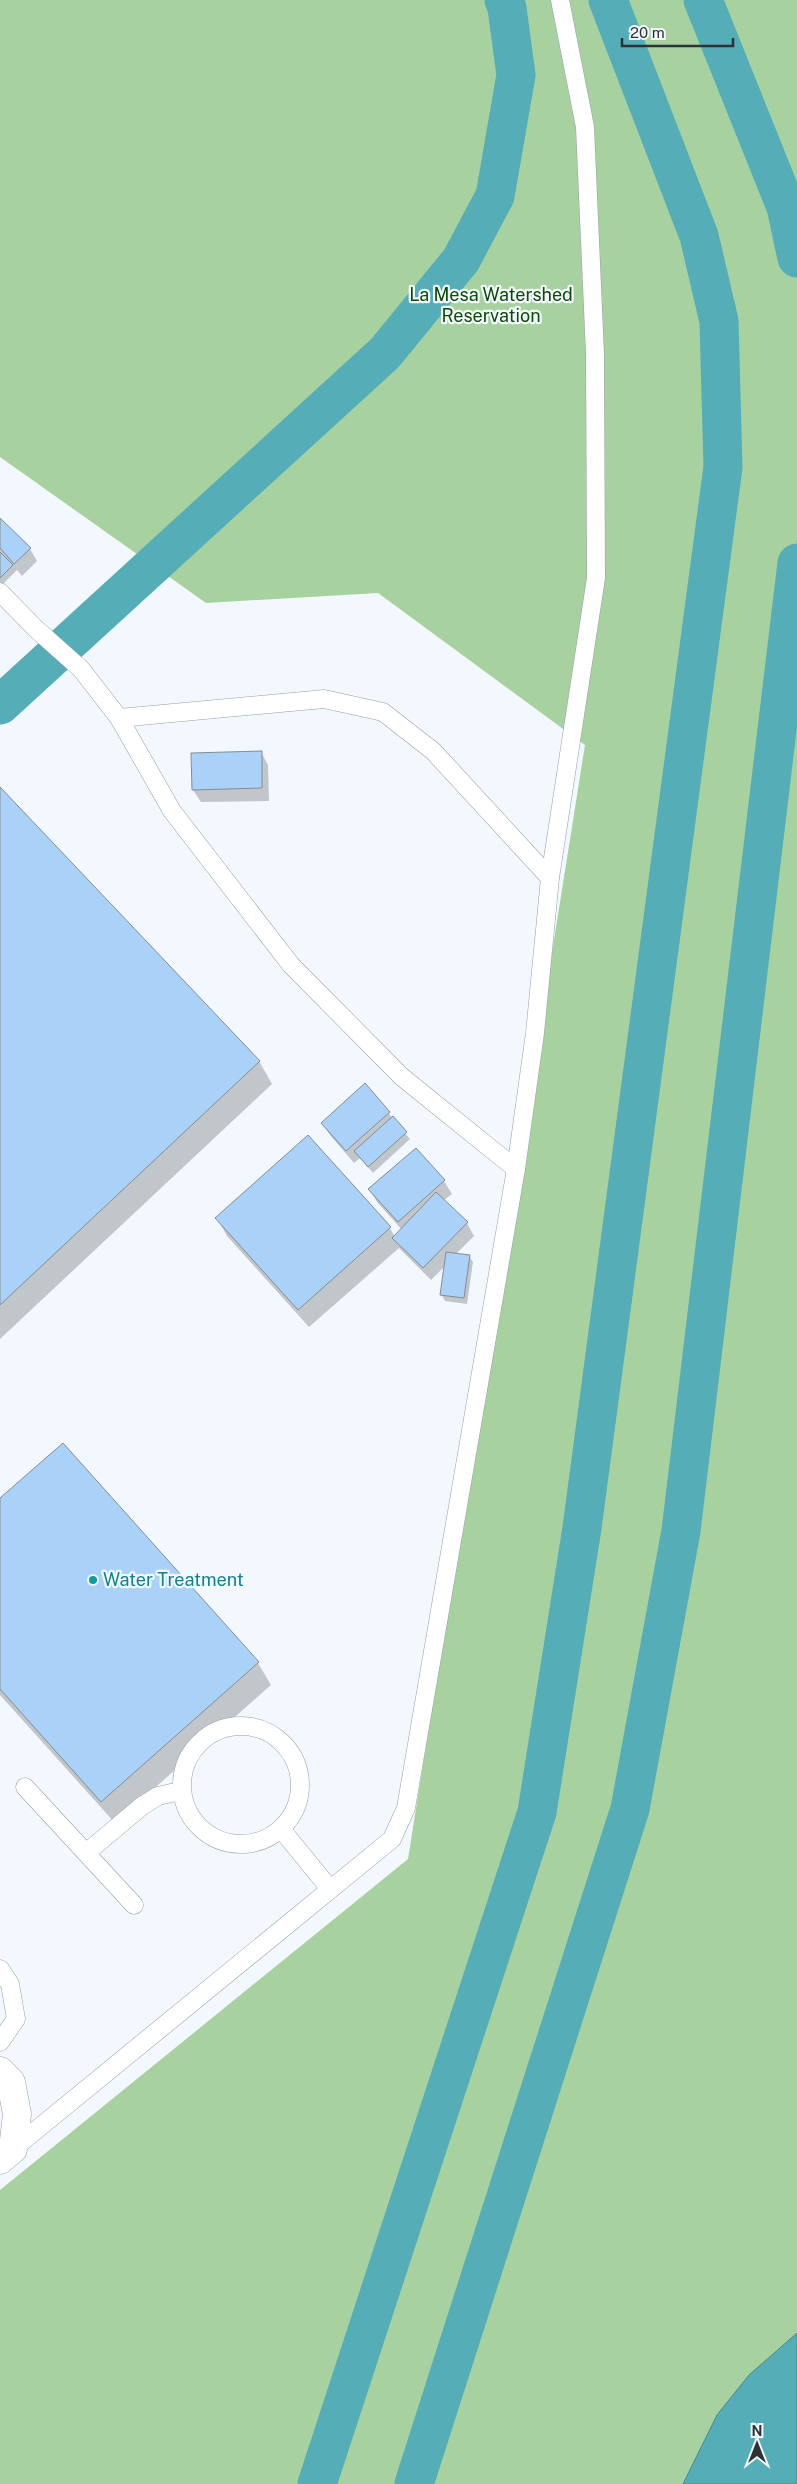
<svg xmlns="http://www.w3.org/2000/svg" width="797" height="2484" viewBox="0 0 797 2484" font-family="'Public Sans',sans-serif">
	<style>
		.green { fill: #a7d2a0 }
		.water { fill: #54adb7; stroke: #498890 }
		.shadow { fill: #0003 }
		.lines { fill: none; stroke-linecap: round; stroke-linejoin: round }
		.canal { stroke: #54adb7; stroke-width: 39 }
		.building { fill: #aad1f8; stroke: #848b92 }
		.lane-casing { stroke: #979ea4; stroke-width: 19 }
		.street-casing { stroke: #979ea4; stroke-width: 29 }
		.lane { stroke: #fff; stroke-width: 18 }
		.street { stroke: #fff; stroke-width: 28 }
		.culture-dot { fill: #0f9aa8; stroke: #f2f8fe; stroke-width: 2 }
		.labels { text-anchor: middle; stroke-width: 4.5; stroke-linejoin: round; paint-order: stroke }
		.park-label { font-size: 18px; fill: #0a4a01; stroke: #f2f8fe }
		.culture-label { font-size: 18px; fill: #0d838f; stroke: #f2f8fe; text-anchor: start }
	</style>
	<rect width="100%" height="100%" fill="#f2f8fe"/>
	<polygon class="green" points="0,0 797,0 797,2484 0,2484 0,2190 408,1859 585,745 378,593 206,603 0,457"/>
	<polygon class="water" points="797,2333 797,2484 683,2484 717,2415 749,2375"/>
	<g class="shadow">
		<polygon points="0,520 30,549 37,561 22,576 17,570 0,587"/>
		<polygon points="261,752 268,765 269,801 201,802 193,790"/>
		<polygon points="0,789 259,1061 272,1084 0,1339"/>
		<polygon points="365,1085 410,1139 373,1173 360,1158 354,1163 330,1135 322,1123"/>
		<polygon points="308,1137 390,1228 395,1237 402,1230 377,1202 370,1190 415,1149 444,1181 452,1194 443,1201 467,1223 474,1236 456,1254 469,1256 473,1262 467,1304 445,1301 441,1294 445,1266 431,1280 399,1248 309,1327 227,1236 217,1218"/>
		<polygon points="62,1445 258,1663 271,1685 115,1823 0,1695 0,1500"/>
	</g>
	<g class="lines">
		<g class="canal">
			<polyline points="703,0 786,207 797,258"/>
			<polyline points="0,705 385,353 461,260 495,196 516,75 507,8 504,0"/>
			<polyline points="317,2484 537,1812 582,1528 723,467 719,321 699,236 608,0"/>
			<polyline points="414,2484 630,1809 681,1531 797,563"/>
		</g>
	</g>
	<g class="building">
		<polygon points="0,518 31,548 14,564 0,548"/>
		<polygon points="0,552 13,565 0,578"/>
		<polygon points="262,751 262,788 192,790 191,753"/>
		<polygon points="0,787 260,1061 0,1305"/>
		<polygon points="365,1083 390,1112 346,1151 321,1123"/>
		<polygon points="393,1116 407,1132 368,1167 354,1151"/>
		<polygon points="308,1135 391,1227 298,1310 215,1218"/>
		<polygon points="416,1148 445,1180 398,1222 368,1189"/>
		<polygon points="436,1192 468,1222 423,1268 392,1238"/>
		<polygon points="446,1252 470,1255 464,1298 440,1295"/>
		<polygon points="63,1443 259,1662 101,1802 0,1689 0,1498"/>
	</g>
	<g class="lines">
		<defs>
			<g id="lane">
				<polyline points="0,592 35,628 81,669 119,718 172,811 291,965 402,1077 516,1169"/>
				<polyline points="119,718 324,699 383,712 433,751 550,878"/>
				<circle cx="241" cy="1785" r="59"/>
				<polyline points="25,1787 134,1905"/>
				<polyline points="281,1829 330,1889"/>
				<polyline points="86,1853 142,1806 158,1796 180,1791"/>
				<polyline points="0,1969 10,1984 16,2019 0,2042"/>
				<polyline points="13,2149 392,1839 406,1808 516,1169 535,1033 550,878 596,578 595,354 585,127 560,0"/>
			</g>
			<polyline id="street" points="0,2071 11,2082 17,2114 13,2149 0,2160"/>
		</defs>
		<use href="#lane" class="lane-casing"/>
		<use href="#street" class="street-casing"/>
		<use href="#lane" class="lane"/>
		<use href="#street" class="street"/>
	</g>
	<circle class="culture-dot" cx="93" cy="1580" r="5"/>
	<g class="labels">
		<g class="park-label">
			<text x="491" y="301">La Mesa Watershed<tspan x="491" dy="21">Reservation</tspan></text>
		</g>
		<g class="culture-label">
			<text x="103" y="1586">Water Treatment</text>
		</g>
	</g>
	<g transform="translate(757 2444)" stroke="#f2f8fe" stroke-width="4" paint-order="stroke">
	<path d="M0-4L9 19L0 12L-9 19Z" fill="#2f3234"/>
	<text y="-8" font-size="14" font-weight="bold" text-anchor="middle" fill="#2f3234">N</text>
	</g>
	<path d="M622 38v8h111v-8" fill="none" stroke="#2f3234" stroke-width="2.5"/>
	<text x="630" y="38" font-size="15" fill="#2f3234" stroke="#f2f8fe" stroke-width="4" paint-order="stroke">20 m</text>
</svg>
